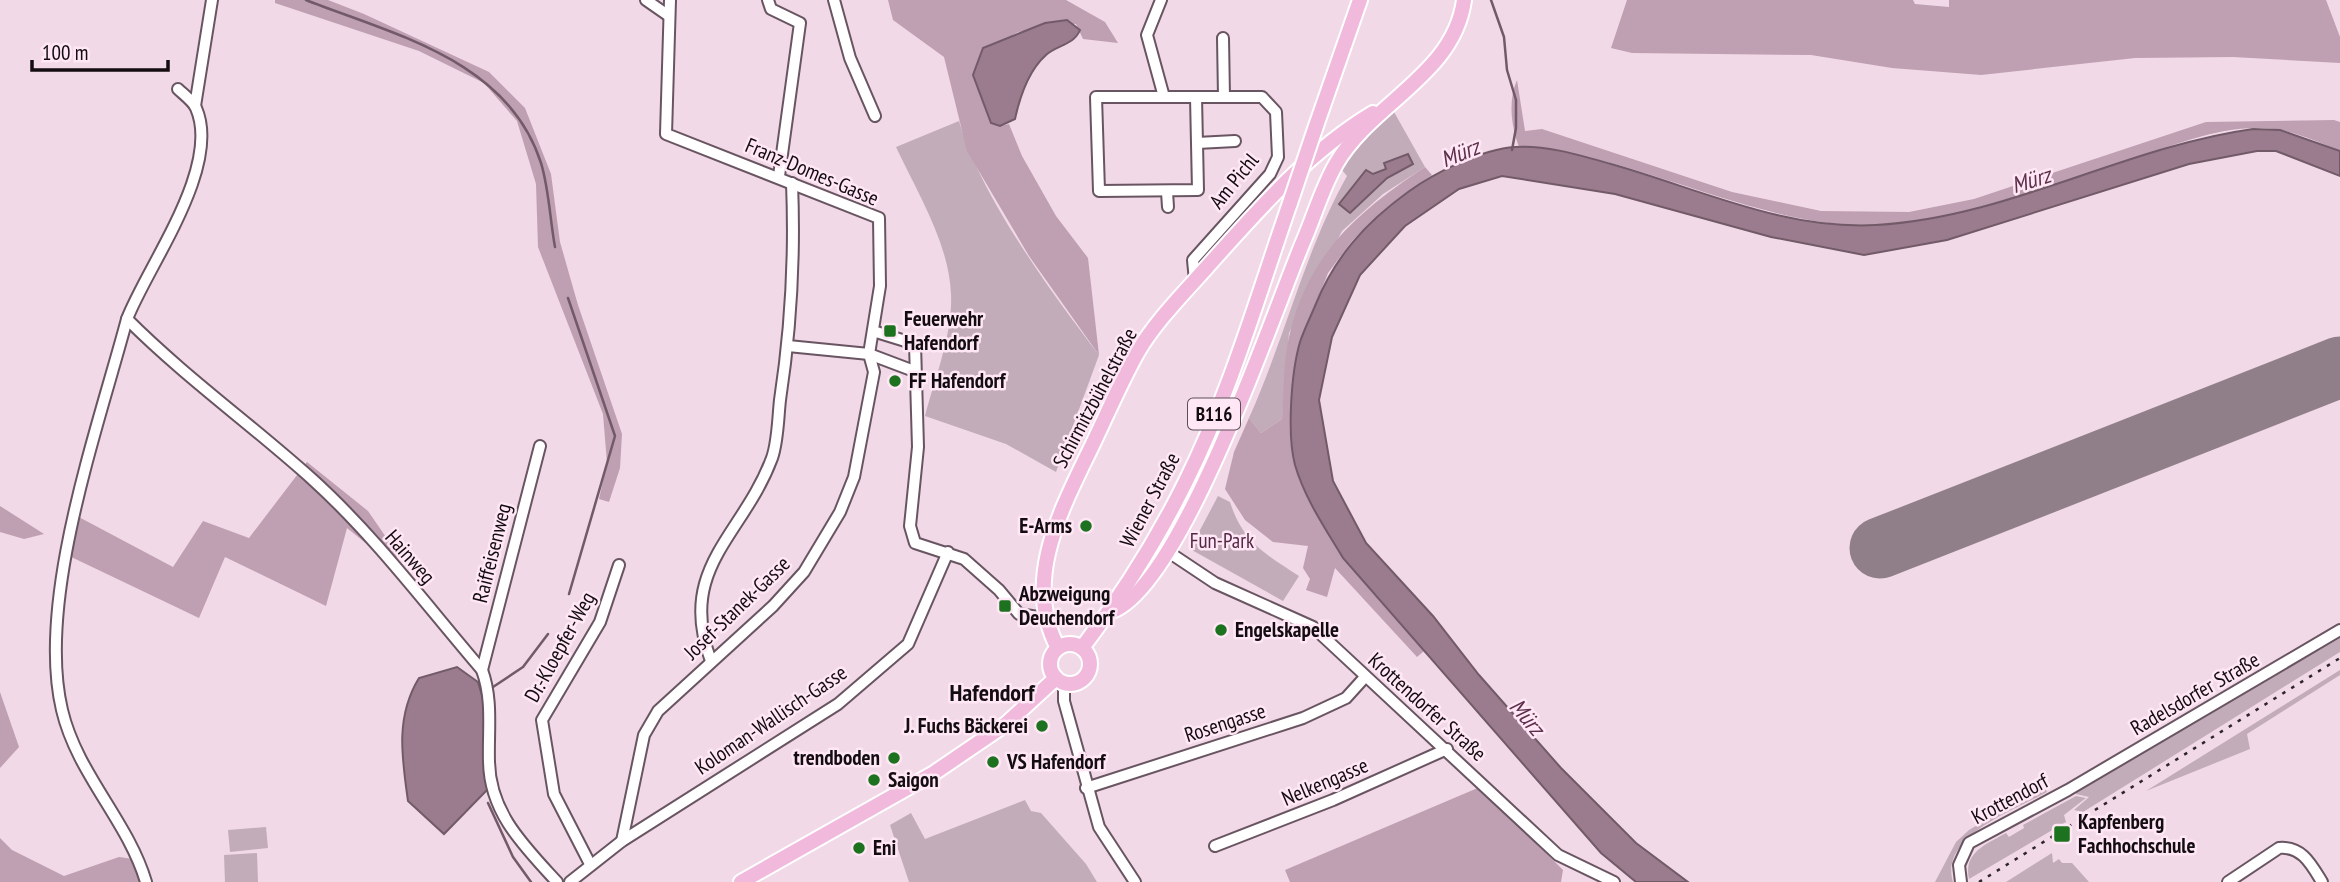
<svg xmlns="http://www.w3.org/2000/svg" width="2340" height="882" viewBox="0 0 2340 882" font-family="'PT Sans Narrow',sans-serif">
	<style>
		.green { fill: #c3acb9 }
		.forest { fill: #bf9fb2 }
		.water { fill: #9b7c8e; stroke: #725a68; stroke-width: 2 }
		.lines { fill: none; stroke-linecap: round; stroke-linejoin: round }
		.stream { stroke: #725a68; stroke-width: 2.5 }
		.runway { stroke: #907f88; stroke-width: 61 }
		.minor-casing { stroke: #695561; stroke-width: 14 }
		.major-casing { stroke: #fff; stroke-width: 18 }
		.minor { stroke: #fff; stroke-width: 10 }
		.major { stroke: #f1badd; stroke-width: 14 }
		.rail { stroke: #2e252a; stroke-width: 2.5; stroke-dasharray: 3.5 7; stroke-linecap: butt }
		.major-bridge-casing { stroke: #fff; stroke-width: 18; stroke-linecap: butt }
		.major-bridge { stroke: #f1badd; stroke-width: 14 }
		.poi-dot { fill: #1c721e; stroke: #ffe7f5; stroke-width: 2.5 }
		.labels { text-anchor: middle; stroke-width: 5; stroke-linejoin: round; paint-order: stroke }
		.shield { fill: #ffe7f5; stroke: #5a4e55; stroke-width: 2 }
		.shield-label { font-size: 19px; font-weight: bold; fill: #130c10 }
		.street-label { font-size: 21px; fill: #130c10; stroke: #ffe7f5 }
		.poi-label { font-size: 21px; font-weight: bold; fill: #130c10; stroke: #ffe7f5; text-anchor: start }
		.park-label { font-size: 21px; fill: #542845; stroke: #ffe7f5 }
		.water-label { font-size: 23px; font-style: italic; fill: #5c2f4c; stroke: #ffe7f5 }
		.quarter-label { font-size: 24px; font-weight: bold; fill: #130c10; stroke: #ffe7f5 }
	</style>
	<rect width="100%" height="100%" fill="#f1d9e7"/>
	<g class="green">
		<path d="M 1389,103 L 1425,167 L 1383,194 L 1342,231 L 1289,333 L 1282,419 L 1261,433 L 1249,418 C 1285,338 1304,253 1347,176 L 1336,163 Z"/>
		<path d="M 959,121 C 981,197 1051,292 1099,355 L 1056,472 L 1006,444 L 925,416 C 935,378 953,333 951,294 C 949,243 917,192 896,147 Z"/>
		<path d="M 1218,496 L 1230,502 C 1243,543 1266,554 1299,576 L 1283,601 L 1190,549 Z"/>
		<polygon points="2340,638 2340,652 2083,812 2074,810 2089,797 2076,794 2077,791"/>
		<polygon points="2340,670 2340,675 2247,734 2250,749 2146,791"/>
		<path d="M 2038,783 L 2044,785 L 2047,792 C 2015,810 1939,836 1953,882 L 1935,882 L 1956,842 L 1969,830 L 2009,806 L 2005,796 L 2008,800 Z"/>
		<path d="M 2076,796 L 2086,798 L 2064,815 L 2066,822 L 1969,879 C 1963,852 1987,844 2006,833 L 2009,837 L 2024,828 L 2023,825 Z"/>
		<polygon points="1025,800 1031,811 1041,813 1086,864 1097,882 909,882 890,825 911,813 925,839"/>
		<polygon points="266,827 268,848 230,852 228,830"/>
		<polygon points="257,853 258,882 225,882 224,855"/>
		<polygon points="2052,853 2053,863 2059,859 2062,863 2072,863 2089,882 2006,882"/>
	</g>
	<g class="forest">
		<polygon points="275,0 328,0 364,14 489,72 525,108 551,174 560,242 578,305 622,434 620,468 609,502 599,499 607,463 603,414 538,247 536,184 517,121 484,83 419,51 275,3"/>
		<polygon points="888,0 1066,0 1105,22 1118,43 1083,39 1076,24 1018,32 1006,39 1000,126 1009,124 1022,156 1056,216 1088,258 1099,355 1029,256 967,151 944,57 893,20"/>
		<polygon points="1627,0 1913,0 1915,4 1949,7 1949,0 2326,0 2340,37 2340,63 2233,57 2135,58 1981,75 1892,68 1811,55 1632,53 1611,48"/>
		<path d="M 1517,80 L 1525,131 L 1542,129 L 1732,192 L 1821,211 L 1909,212 L 1974,199 L 2206,122 L 2334,120 L 2340,122 L 2340,151 C 2321,143 2300,134 2280,130 C 2231,121 2176,144 2131,160 C 2079,177 2026,194 1973,209 C 1957,213 1939,220 1922,222 C 1776,245 1658,156 1519,147 C 1511,125 1508,101 1517,80 Z"/>
		<path d="M 1425,167 L 1432,175 L 1391,204 L 1352,241 L 1328,273 L 1300,344 L 1343,558 L 1424,651 L 1417,657 L 1335,568 L 1327,597 L 1306,590 L 1310,579 L 1303,568 L 1308,546 L 1273,542 L 1245,520 L 1225,489 L 1234,452 L 1249,418 L 1261,433 L 1282,419 C 1284,391 1283,359 1290,333 C 1309,253 1360,210 1425,167 Z"/>
		<polygon points="307,462 368,511 399,556 389,562 347,528 326,606 225,557 199,618 65,554 75,515 173,567 203,521 249,538"/>
		<polygon points="0,506 44,534 24,539 0,532"/>
		<polygon points="0,692 19,747 0,768"/>
		<polygon points="1480,787 1563,870 1561,882 1290,882 1285,870"/>
		<polygon points="0,838 12,850 64,876 119,857 140,860 146,882 0,882"/>
	</g>
	<g class="water">
		<path d="M 1067,20 L 1080,30 C 1074,45 1057,45 1046,55 C 1028,71 1020,96 1015,119 L 1000,126 L 991,123 L 973,75 L 983,48 L 1045,23 Z"/>
		<path d="M 2253,129 L 2280,130 L 2340,151 L 2340,176 L 2276,151 L 2257,151 L 2189,164 L 1947,240 L 1864,255 L 1771,237 L 1615,194 L 1502,176 L 1459,189 L 1405,226 L 1360,275 L 1332,337 L 1319,400 L 1333,481 L 1366,543 L 1433,616 L 1479,675 L 1561,768 L 1636,843 L 1688,882 L 1636,882 L 1601,853 L 1343,558 C 1325,528 1305,499 1295,465 C 1287,435 1291,373 1300,342 C 1304,330 1310,318 1315,306 C 1334,258 1365,223 1408,192 C 1434,173 1482,149 1515,147 C 1547,145 1579,155 1611,164 C 1697,188 1783,230 1876,225 C 2007,218 2124,147 2253,129 Z"/>
		<polygon points="1408,154 1413,164 1387,178 1350,213 1339,204 1366,170 1373,174 1386,169 1384,163"/>
		<path d="M 457,667 L 478,682 L 484,702 L 485,777 L 489,788 L 444,834 L 408,801 C 402,758 395,717 419,678 Z"/>
	</g>
	<g class="lines">
		<g class="stream">
			<path d="M 306,0 C 395,35 508,60 541,163 C 549,189 550,220 555,247"/>
			<polyline points="1491,0 1504,37 1507,70 1516,100 1516,128 1512,150"/>
			<polyline points="568,298 615,436 569,594"/>
			<polyline points="490,689 523,667 548,634"/>
			<polyline points="488,803 513,857 531,882"/>
		</g>
		<polyline class="runway" points="1880,548 2340,367"/>
		<defs>
			<g id="minor">
				<polyline points="646,0 669,16"/>
				<polyline points="768,0 771,9 800,23 779,176"/>
				<polyline points="834,0 850,58 875,116"/>
				<polyline points="1161,0 1147,35 1164,97"/>
				<polyline points="1223,38 1224,97"/>
				<path d="M 178,89 C 183,94 193,101 196,108 C 222,167 148,265 127,319 C 185,377 252,425 312,479 C 375,536 427,606 482,670 C 493,700 488,730 489,762 C 490,813 524,846 557,882"/>
				<polyline points="195,106 212,0"/>
				<polyline points="1197,143 1235,141"/>
				<polyline points="1167,192 1168,207"/>
				<polyline points="1195,281 1193,260 1270,174 1278,157 1276,112 1262,97 1096,97 1099,191 1198,190 1196,97"/>
				<path d="M 127,319 C 98,428 36,601 62,710 C 77,774 128,821 146,882"/>
				<polyline points="873,331 915,344 918,447 910,526 915,543 964,559 999,590 1019,614 1044,618"/>
				<polyline points="788,346 869,354 914,371"/>
				<polyline points="1170,553 1215,583 1313,627 1558,855 1614,882"/>
				<path d="M 711,661 C 676,568 743,536 772,458 C 778,441 778,418 780,400 C 791,328 795,256 792,183"/>
				<polyline points="482,670 540,446"/>
				<polyline points="1064,684 1064,701 1099,827 1135,882"/>
				<polyline points="1086,788 1303,718 1346,698 1365,677"/>
				<polyline points="622,841 644,735 658,711 773,606 804,572 840,512 854,477 874,372 869,354 880,286 879,218 666,134 670,0"/>
				<polyline points="1215,846 1333,800 1447,749"/>
				<polyline points="590,864 554,794 542,720 600,622 619,565"/>
				<polyline points="570,882 622,841 838,704 908,644 948,552"/>
				<polyline points="1961,882 1959,865 1969,843 2068,790 2340,630"/>
				<path d="M 2228,882 L 2279,848 C 2302,846 2311,864 2322,882"/>
			</g>
			<g id="major">
				<polyline points="1316,126 1360,0"/>
				<path d="M 1109,612 C 1179,594 1273,313 1303,242 C 1314,217 1322,188 1336,164 C 1371,103 1454,75 1464,0"/>
				<circle cx="1070" cy="664" r="20"/>
				<path d="M 1058,648 C 1024,584 1057,518 1086,458 C 1103,424 1118,387 1137,353 C 1155,322 1183,294 1207,267 C 1257,211 1308,152 1373,113"/>
				<path d="M 1082,648 C 1122,595 1157,540 1186,481 C 1230,393 1258,295 1290,203"/>
				<polyline points="741,882 934,773 1006,724 1056,678"/>
			</g>
		</defs>
		<use href="#minor" class="minor-casing"/>
		<use href="#major" class="major-casing"/>
		<use href="#minor" class="minor"/>
		<use href="#major" class="major"/>
		<polyline class="rail" points="1979,882 2340,658"/>
		<defs>
			<polyline id="major-bridge" points="1290,203 1316,126"/>
		</defs>
		<use href="#major-bridge" class="major-bridge-casing"/>
		<use href="#major-bridge" class="major-bridge"/>
	</g>
	<g class="poi-dot">
		<rect x="883" y="324" width="14" height="14" rx="3.5"/>
		<circle cx="895" cy="381" r="7"/>
		<circle cx="1086" cy="526" r="7"/>
		<rect x="998" y="599" width="14" height="14" rx="3.5"/>
		<circle cx="1221" cy="630" r="7"/>
		<circle cx="1042" cy="726" r="7"/>
		<circle cx="894" cy="758" r="7"/>
		<circle cx="993" cy="762" r="7"/>
		<circle cx="874" cy="780" r="7"/>
		<rect x="2053" y="825" width="18" height="18" rx="3.5"/>
		<circle cx="859" cy="848" r="7"/>
	</g>
	<g class="labels">
		<rect class="shield" x="1188" y="398.5" width="52" height="31" rx="5"/>
		<g class="shield-label">
			<text x="1214" y="421">B116</text>
		</g>
		<g class="street-label">
			<text transform="translate(812 172) rotate(23)" y="7">Franz-Domes-Gasse</text>
			<text transform="translate(1234 181) rotate(-51)" y="7">Am Pichl</text>
			<text transform="translate(1095 398) rotate(-62)" y="7">Schirmitzbühelstraße</text>
			<text transform="translate(1150 500) rotate(-62)" y="7">Wiener Straße</text>
			<text transform="translate(492 553) rotate(-76)" y="7">Raiffeisenweg</text>
			<text transform="translate(410 557) rotate(49)" y="7">Hainweg</text>
			<text transform="translate(737 608) rotate(-44)" y="7">Josef-Stanek-Gasse</text>
			<text transform="translate(560 647) rotate(-61)" y="7">Dr.-Kloepfer-Weg</text>
			<text transform="translate(2195 694) rotate(-30)" y="7">Radelsdorfer Straße</text>
			<text transform="translate(1427 707) rotate(42)" y="7">Krottendorfer Straße</text>
			<text transform="translate(771 720) rotate(-34)" y="7">Koloman-Wallisch-Gasse</text>
			<text transform="translate(1225 723) rotate(-18)" y="7">Rosengasse</text>
			<text transform="translate(1325 782) rotate(-23)" y="7">Nelkengasse</text>
			<text transform="translate(2010 799) rotate(-28)" y="7">Krottendorf</text>
		</g>
		<g class="poi-label">
			<text x="904" y="326">Feuerwehr<tspan x="904" dy="24">Hafendorf</tspan></text>
			<text x="909" y="388">FF Hafendorf</text>
			<text x="1072" y="533" text-anchor="end">E-Arms</text>
			<text x="1019" y="601">Abzweigung<tspan x="1019" dy="24">Deuchendorf</tspan></text>
			<text x="1235" y="637">Engelskapelle</text>
			<text x="1028" y="733" text-anchor="end">J. Fuchs Bäckerei</text>
			<text x="880" y="765" text-anchor="end">trendboden</text>
			<text x="1007" y="769">VS Hafendorf</text>
			<text x="888" y="787">Saigon</text>
			<text x="2078" y="829">Kapfenberg<tspan x="2078" dy="24">Fachhochschule</tspan></text>
			<text x="873" y="855">Eni</text>
		</g>
		<g class="park-label">
			<text x="1222" y="548">Fun-Park</text>
		</g>
		<g class="water-label">
			<text transform="translate(1460 153) rotate(-22)" y="8">Mürz</text>
			<text transform="translate(2031 180) rotate(-17)" y="8">Mürz</text>
			<text transform="translate(1527 717) rotate(50)" y="8">Mürz</text>
		</g>
		<g class="quarter-label">
			<text x="992" y="701">Hafendorf</text>
		</g>
	</g>
	<path d="M32 60v10h136v-10" fill="none" stroke="#130c10" stroke-width="3.5"/>
	<text x="42" y="60" font-size="21" fill="#130c10" stroke="#ffe7f5" stroke-width="5" paint-order="stroke">100 m</text>
</svg>
